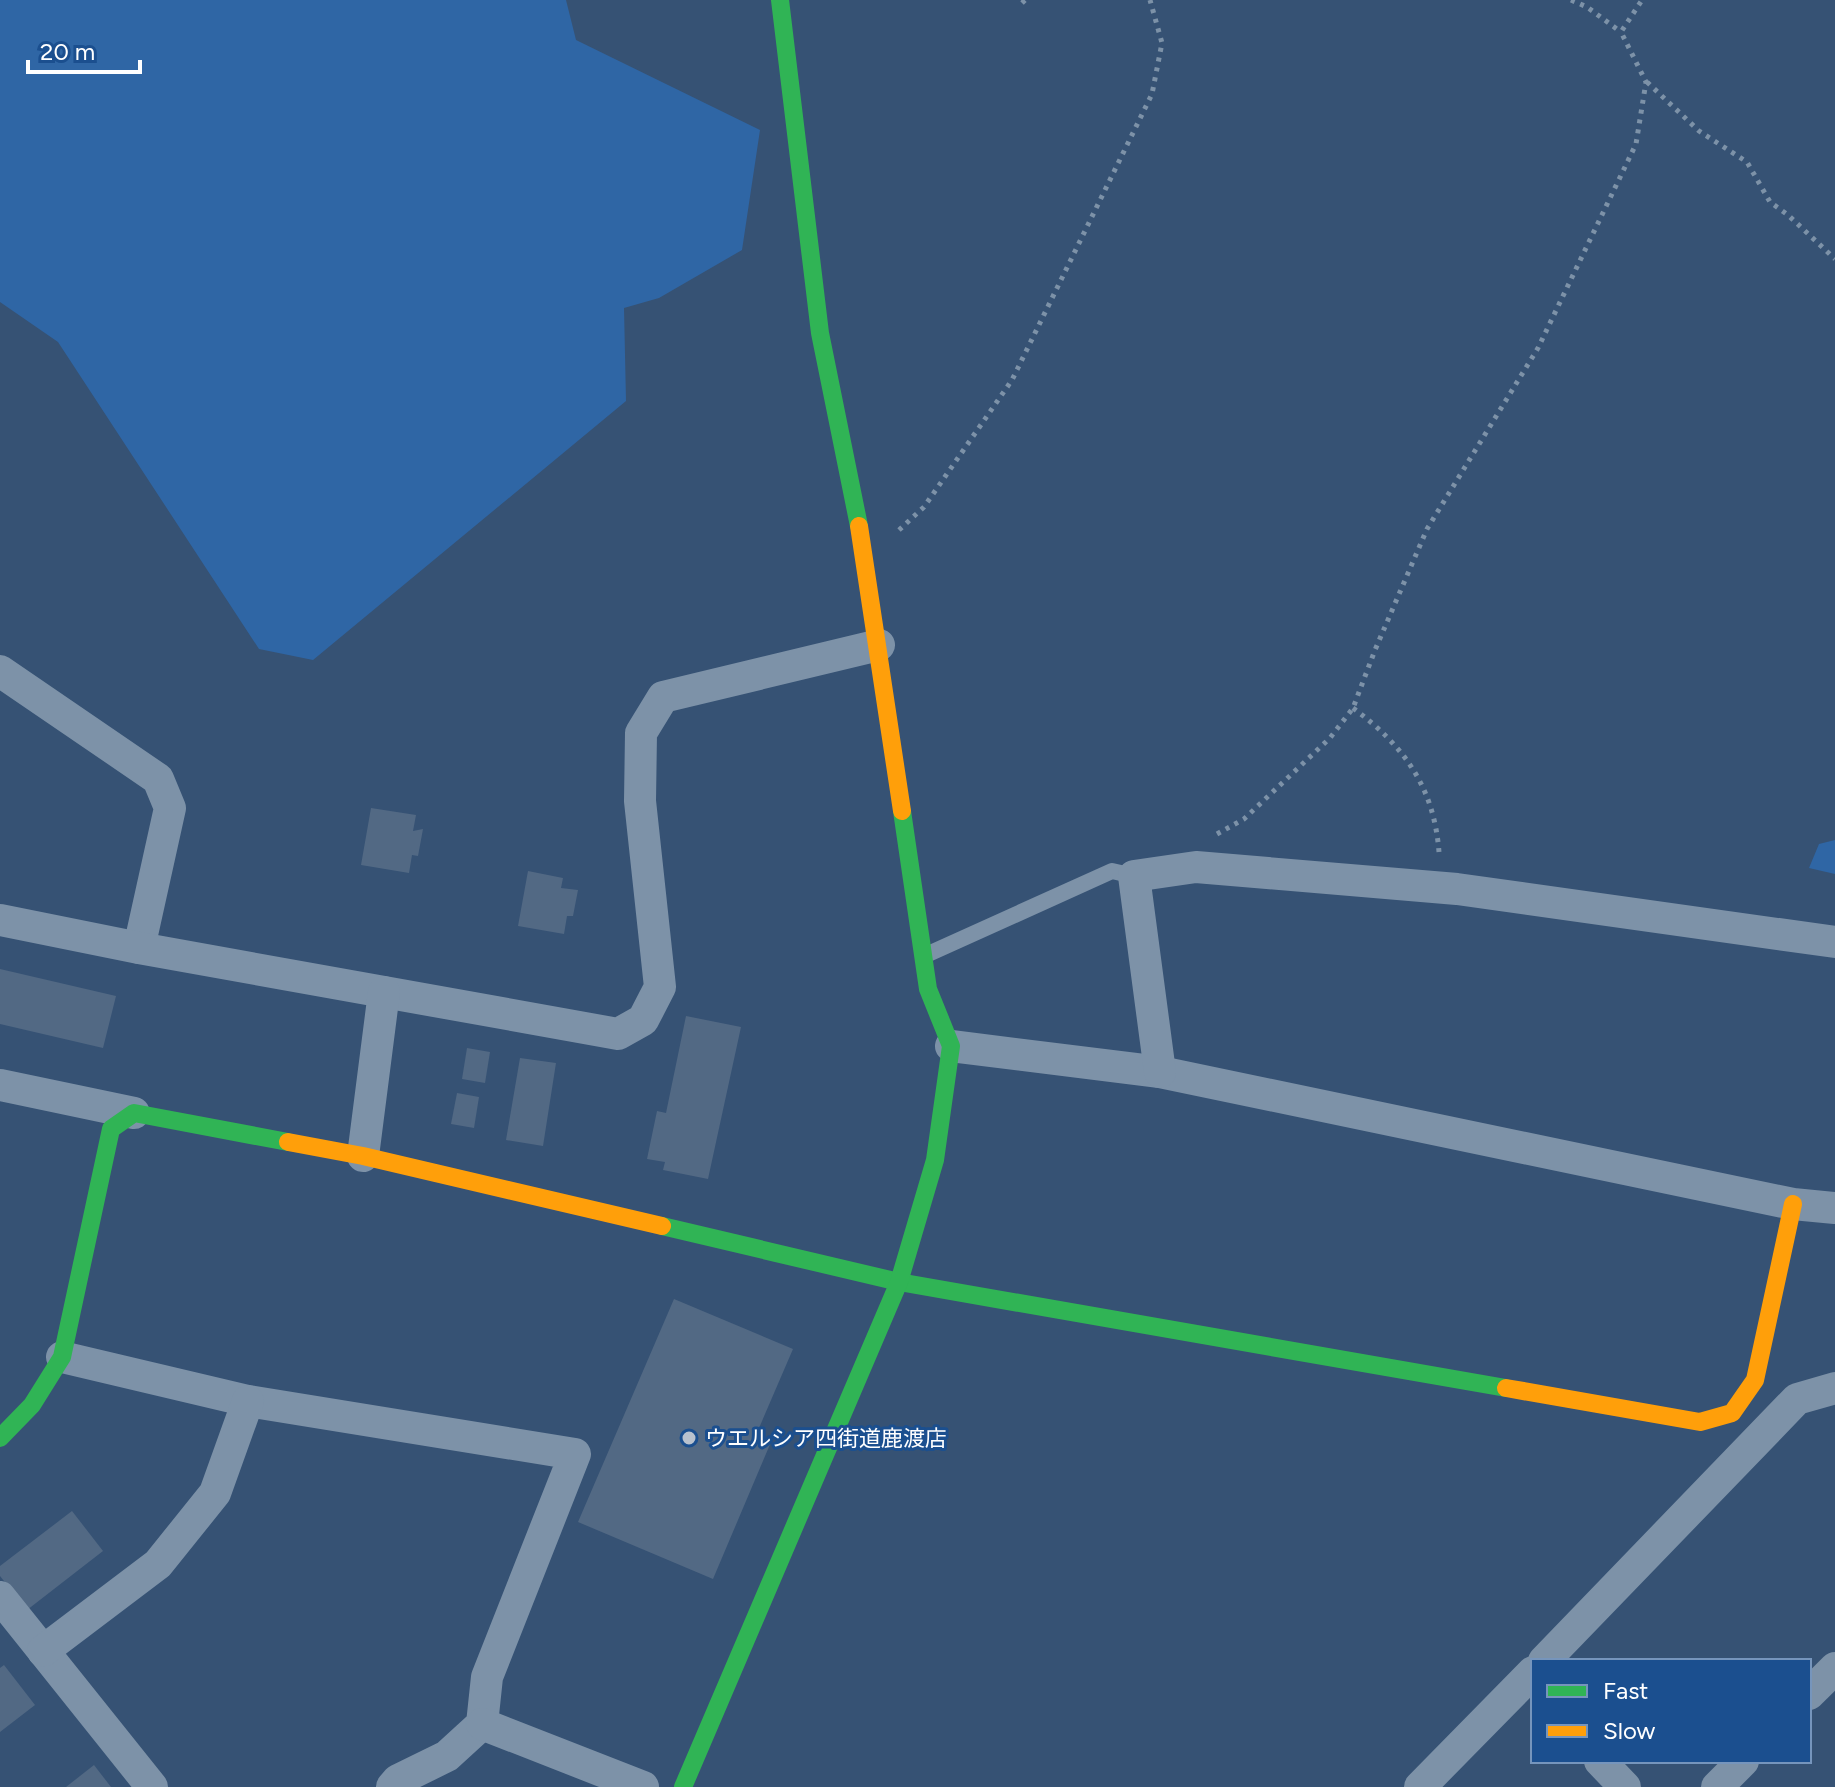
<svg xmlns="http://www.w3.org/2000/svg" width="1835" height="1787" viewBox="0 0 1835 1787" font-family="Figtree,'Noto Sans JP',sans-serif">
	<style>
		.green { fill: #2f66a5 }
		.building { fill: #526984 }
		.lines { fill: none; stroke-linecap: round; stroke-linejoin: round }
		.path { stroke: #7d92a8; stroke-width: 5; stroke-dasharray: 4 6; stroke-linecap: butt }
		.lane { stroke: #7d92a8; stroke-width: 16 }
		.street { stroke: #7d92a8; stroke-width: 32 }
		.fast { stroke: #30b455; stroke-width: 18 }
		.slow { stroke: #ff9f0a; stroke-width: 18 }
		.poi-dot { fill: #b9c2ce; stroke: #1b4f8f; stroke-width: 3 }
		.labels { text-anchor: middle; stroke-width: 6; stroke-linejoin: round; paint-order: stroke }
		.poi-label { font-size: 22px; fill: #fff; stroke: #1b4f8f; text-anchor: start }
	</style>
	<rect width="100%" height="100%" fill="#365274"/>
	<g class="green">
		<polygon points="0,0 566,0 576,40 760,130 742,250 659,298 624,308 626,401 313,660 259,649 58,342 0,302"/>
		<polygon points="1835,840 1835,874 1809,868 1819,844"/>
	</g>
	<g class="building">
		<polygon points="371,808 416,815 413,831 423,829 418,856 412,855 409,873 361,865"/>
		<polygon points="528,871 563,878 561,888 578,890 573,916 567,916 564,934 518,926"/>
		<polygon points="0,969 116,996 103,1048 0,1024"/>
		<polygon points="686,1016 741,1027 708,1179 663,1170 665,1162 647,1159 657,1111 666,1113"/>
		<polygon points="467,1048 490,1052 485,1083 462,1079"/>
		<polygon points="520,1058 556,1063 543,1146 506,1140"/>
		<polygon points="457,1093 479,1097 474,1128 451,1124"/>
		<polygon points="674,1299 793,1349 756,1435 771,1442 713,1579 578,1522"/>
		<polygon points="72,1511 103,1551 27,1610 0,1576 0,1566"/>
		<polygon points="4,1665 35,1705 0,1732 0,1668"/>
		<polygon points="94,1765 111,1787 66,1787"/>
	</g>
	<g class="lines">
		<g class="path">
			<polyline points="1571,0 1587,7 1621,32"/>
			<polyline points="1022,3 1025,0"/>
			<polyline points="1647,82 1699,131 1747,162 1770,202 1788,215 1835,259"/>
			<polyline points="899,530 924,507 1012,380 1152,94 1162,43 1150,0"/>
			<path d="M 1353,708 C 1404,746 1434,787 1439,852"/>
			<polyline points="1217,834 1244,819 1330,738 1353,708 1375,650 1427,529 1538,348 1636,144 1646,82 1621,32 1642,0"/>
		</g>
		<polyline class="lane" points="926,955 1112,871 1134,876"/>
		<g class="street">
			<polyline points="0,671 158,779 170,808 139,948"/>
			<polyline points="0,920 139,948 618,1034 643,1020 660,987 640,801 641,733 663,697 879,645"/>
			<polyline points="951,1046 1160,1072 1793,1204 1835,1208"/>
			<polyline points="1160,1072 1134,876 1196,867 1457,889 1835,942"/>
			<polyline points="0,1085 134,1113"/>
			<polyline points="363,1156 384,992"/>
			<polyline points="62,1357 248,1401 575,1454 487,1677 482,1724 447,1756 398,1780 392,1787"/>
			<polyline points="0,1597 152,1787"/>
			<polyline points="43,1651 158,1564 215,1493 248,1401"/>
			<polyline points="1544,1661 1797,1399 1835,1388"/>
			<polyline points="1809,1694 1835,1668"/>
			<polyline points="482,1724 643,1787"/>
			<polyline points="1600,1761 1625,1787"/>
			<polyline points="1420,1787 1533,1672"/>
			<polyline points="1717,1787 1743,1761"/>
		</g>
		<g class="fast">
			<polyline points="780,0 820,333 859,526"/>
			<polyline points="662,1226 899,1282 1506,1388"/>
			<polyline points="0,1438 32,1405 62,1357 111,1129 134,1113 288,1142"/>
			<polyline points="683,1787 899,1282 935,1160 951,1046 928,989 902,811"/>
		</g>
		<g class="slow">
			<polyline points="859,526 902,811"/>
			<polyline points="288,1142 363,1156 662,1226"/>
			<polyline points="1506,1388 1700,1422 1732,1413 1755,1380 1793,1204"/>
		</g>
	</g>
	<circle class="poi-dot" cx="689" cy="1438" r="8"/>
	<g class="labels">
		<g class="poi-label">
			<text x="705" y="1446">ウエルシア四街道鹿渡店</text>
		</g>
	</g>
	<rect x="1531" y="1659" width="280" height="104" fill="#1b4f8f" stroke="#7695bc" stroke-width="2"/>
	<rect x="1547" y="1685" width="40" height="12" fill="#30b455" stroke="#7695bc" stroke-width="2"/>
	<text x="1603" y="1699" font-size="24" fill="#ffffff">Fast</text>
	<rect x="1547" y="1725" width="40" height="12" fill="#ff9f0a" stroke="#7695bc" stroke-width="2"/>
	<text x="1603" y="1739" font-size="24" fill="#ffffff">Slow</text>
	<path d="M28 60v12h112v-12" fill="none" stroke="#ffffff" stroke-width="4"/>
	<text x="40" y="60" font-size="24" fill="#ffffff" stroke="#1b4f8f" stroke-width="6" paint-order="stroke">20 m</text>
</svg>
